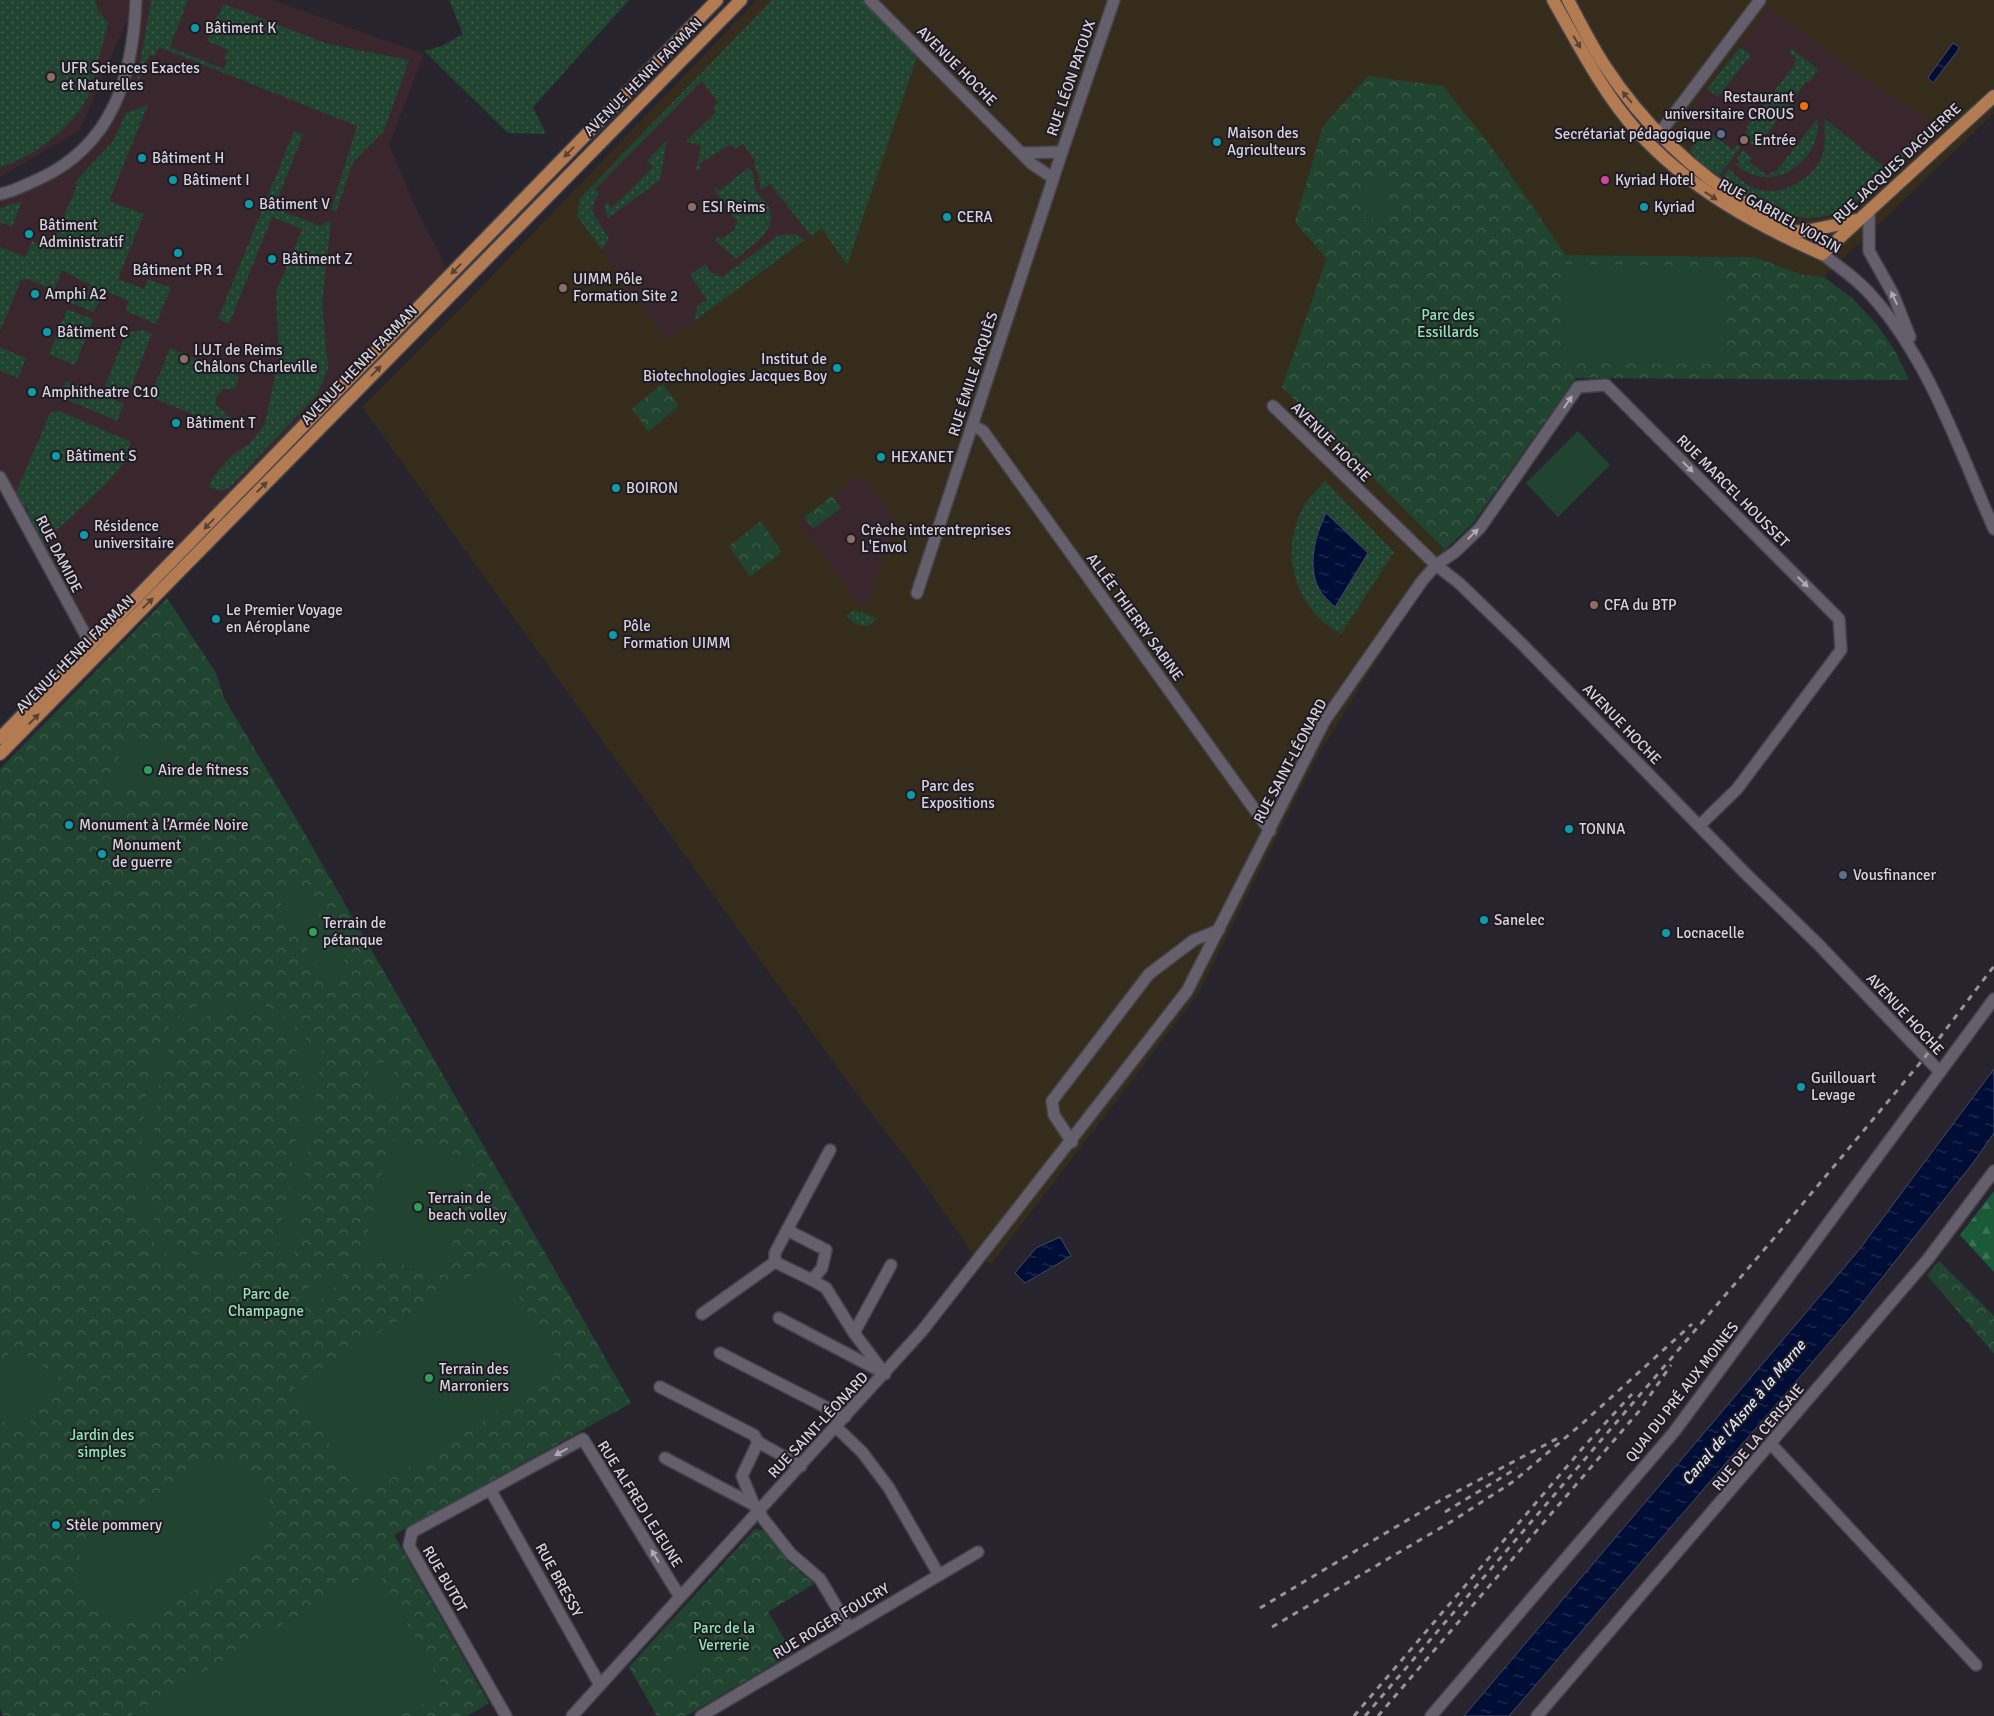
<svg xmlns="http://www.w3.org/2000/svg" width="1994" height="1716" viewBox="0 0 1994 1716" font-family="Signika,sans-serif">
	<style>
		.commercial { fill: #352c1c }
		.education { fill: #3a272e }
		.grass { fill: url(#grass-dots) }
		.forest { fill: url(#forest-firs) }
		.park { fill: url(#park-crowns) }
		.pitch { fill: #20442f; fill-rule: evenodd }
		.water { fill: url(#water-ripples); stroke: #404967 }
		.lines { fill: none; stroke-linecap: round; stroke-linejoin: round }
		.minor-casing { stroke: #444149; stroke-width: 14 }
		.major-casing { stroke: #444149; stroke-width: 15 }
		.minor { stroke: #645f6b; stroke-width: 11 }
		.major { stroke: #b37b52; stroke-width: 12 }
		.rail { stroke: #96939b; stroke-width: 3; stroke-dasharray: 6 6; stroke-linecap: butt }
		.oneway { fill: #5a4136 }
		.oneway2 { fill: #afabb4 }
		.culture-dot { fill: #0f9aa8; stroke: #1f1a24; stroke-width: 2 }
		.education-dot { fill: #8d6e63; stroke: #1f1a24; stroke-width: 2 }
		.food-dot { fill: #e8710a; stroke: #1f1a24; stroke-width: 2 }
		.service-dot { fill: #5c6f8a; stroke: #1f1a24; stroke-width: 2 }
		.hotel-dot { fill: #d1479c; stroke: #1f1a24; stroke-width: 2 }
		.leisure-dot { fill: #2e9e5b; stroke: #1f1a24; stroke-width: 2 }
		.labels { text-anchor: middle; stroke-width: 4; stroke-linejoin: round; paint-order: stroke }
		.poi-label { font-size: 15px; fill: #d7d4db; stroke: #1f1a24; text-anchor: start }
		.street-label { font-size: 15px; fill: #d7d4db; stroke: #1f1a24 }
		.park-label { font-size: 15px; fill: #8ee7b2; stroke: #1f1a24 }
		.water-label { font-size: 16px; font-style: italic; fill: #dbe5f3; stroke: #1f1a24 }
	</style>
	<defs>
		<pattern id="grass-dots" width="8" height="8" patternUnits="userSpaceOnUse" patternTransform="scale(1.25)"><rect width="8" height="8" fill="#20442f"/><path d="M2 2h.1M6 6h.1" fill="none" stroke="#405e4d" stroke-width="1.8" stroke-linecap="round"/></pattern>
		<pattern id="forest-firs" width="22" height="20" patternUnits="userSpaceOnUse" patternTransform="scale(1.25)"><rect width="22" height="20" fill="#1b5a39"/><path d="M5 1l3.5 6h-7zM16 11l3.5 6h-7z" fill="#3b7155"/></pattern>
		<pattern id="park-crowns" width="20" height="18" patternUnits="userSpaceOnUse" patternTransform="scale(1.25)"><rect width="20" height="18" fill="#20442f"/><path d="M2 6a3 3 0 1 1 6 0M12 15a3 3 0 1 1 6 0" fill="none" stroke="#405e4d"/></pattern>
		<pattern id="water-ripples" width="26" height="14" patternUnits="userSpaceOnUse" patternTransform="scale(1.25)"><rect width="26" height="14" fill="#000d35"/><path d="M2 4q2-2 4 0t4 0M15 11q2-2 4 0t4 0" fill="none" stroke="#242f52"/></pattern>
	</defs>
	<rect width="100%" height="100%" fill="#28242e"/>
	<polygon class="commercial" points="757,0 1994,0 1994,113 1824,277 1804,275 1754,257 1566,255 1490,145 1295,222 1326,259 1282,387 1445,550 1318,755 1198,994 991,1264 973,1254 909,1162 855,1092 362,407 466,303"/>
	<g class="education">
		<polygon points="0,0 272,0 424,54 389,145 420,217 439,252 446,269 446,280 91,645 0,476 0,194 62,167 114,108 135,13 125,24 80,130 0,177"/>
		<polygon points="1769,8 1859,74 1937,126 1855,204 1824,218 1803,219 1783,215 1727,182 1700,162 1690,150 1689,113"/>
		<polygon points="705,69 821,229 667,341 577,216 580,198 593,183"/>
		<polygon points="862,475 896,521 867,605 858,603 798,521"/>
	</g>
	<g class="grass">
		<path d="M 0,0 L 95,0 L 98,11 L 108,23 L 94,77 L 87,91 L 90,93 C 71,130 38,153 0,168 Z"/>
		<polygon points="151,0 188,0 170,47 224,69 227,61 224,58 228,50 207,41 225,0 224,4 328,44 409,60 384,131 353,162 336,212 331,210 357,126 159,47 155,56 149,55 136,87"/>
		<polygon points="449,0 629,0 533,107 546,134 508,133 424,51 442,46 463,34"/>
		<polygon points="772,0 863,0 918,54 847,265 822,229 811,236 770,184 761,190 758,174 754,166 755,161 743,144 735,149 731,144 699,164 702,168 696,171 701,145 685,142 716,112 712,108 718,102 702,81 595,189 599,194 594,201 592,211 609,239 602,250 577,216 580,198"/>
		<polygon points="1740,47 1751,55 1718,97 1707,89"/>
		<polygon points="1791,48 1819,70 1808,83 1806,82 1756,148 1743,137 1748,129 1747,127 1795,64 1794,62 1796,58 1789,52"/>
		<polygon points="148,105 109,201 144,214 118,279 144,289 148,279 171,288 156,324 126,311 129,301 106,291 93,312 70,303 74,292 86,296 90,285 62,270 54,290 27,279 21,280 0,331 0,247 25,257 32,241 51,249 77,184 74,183 113,141 126,113"/>
		<path d="M 1824,118 L 1884,167 L 1931,122 L 1937,126 C 1859,200 1829,260 1722,179 L 1729,168 C 1747,191 1773,199 1799,182 C 1809,176 1818,167 1822,156 C 1826,144 1825,131 1824,118 Z"/>
		<path d="M 1817,119 C 1823,156 1781,190 1746,172 C 1742,170 1738,166 1734,163 L 1740,163 L 1737,158 L 1743,150 L 1752,158 L 1749,162 L 1768,176 L 1772,172 L 1774,174 Z"/>
		<polygon points="1705,129 1733,150 1737,145 1740,148 1719,176 1700,162 1690,150"/>
		<polygon points="294,131 303,135 274,208 320,226 328,221 331,222 322,303 328,369 317,395 230,487 220,491 209,487 213,477 230,457 250,443 265,424 279,356 276,292 302,229 272,217 229,324 218,319"/>
		<polygon points="667,140 660,180 608,218 604,207 606,202 612,208 653,167 647,161"/>
		<path d="M 748,168 C 755,172 753,180 755,188 C 758,196 768,202 770,211 C 777,232 749,247 736,259 L 714,240 L 718,237 L 721,239 L 736,229 L 734,226 L 738,223 L 714,189 L 716,188 L 719,191 Z"/>
		<polygon points="22,201 12,227 0,222 0,208"/>
		<polygon points="795,234 805,240 694,321 698,305 707,300 690,275 705,264 710,272 722,277 779,235"/>
		<polygon points="67,309 93,319 75,365 49,354"/>
		<polygon points="143,330 152,334 128,395 105,386 123,341 131,332"/>
		<polygon points="0,347 26,358 18,378 0,371"/>
		<polygon points="170,348 238,376 236,389 223,389 216,398 216,405 240,426 238,429 217,424 150,397"/>
		<polygon points="66,381 124,404 117,421 58,396"/>
		<polygon points="59,411 131,442 127,453 129,456 108,482 38,548 24,519 29,509 13,500 50,413"/>
		<path d="M 1325,481 L 1394,552 L 1341,634 C 1293,609 1277,547 1307,501 C 1312,494 1319,488 1325,481 Z"/>
		<path d="M 855,610 L 877,618 L 869,626 C 858,626 853,624 846,615 Z"/>
	</g>
	<polygon class="forest" points="1994,1191 1994,1272 1960,1235"/>
	<g class="park">
		<polygon points="1368,76 1443,86 1490,145 1566,255 1754,257 1804,275 1824,277 1852,298 1878,326 1895,351 1909,380 1576,378 1474,522 1445,550 1282,387 1326,259 1295,222 1323,126"/>
		<polygon points="663,384 679,406 648,432 632,408"/>
		<polygon points="832,496 841,508 813,529 804,517"/>
		<polygon points="761,521 782,552 750,577 729,546"/>
		<polygon points="167,598 216,673 224,698 294,815 631,1403 394,1535 489,1703 467,1716 3,1716 0,1708 0,769"/>
		<polygon points="1939,1261 1994,1316 1994,1354 1927,1275"/>
		<polygon points="755,1529 765,1531 787,1561 814,1584 768,1612 793,1653 686,1716 657,1716 629,1667"/>
	</g>
	<g class="pitch">
		<polygon points="1361,181 1387,181 1387,220 1362,220"/>
		<polygon points="1562,264 1726,266 1725,364 1561,363"/>
		<polygon points="1578,431 1610,465 1558,517 1526,483"/>
		<polygon points="127,734 187,755 175,789 110,784"/>
		<polygon points="300,883 349,968 326,981 277,897"/>
		<path d="M 235,997 C 282,1006 283,1018 315,1048 L 322,1050 L 294,1257 L 282,1253 L 283,1244 L 278,1244 C 248,1268 234,1277 195,1268 C 160,1260 136,1225 135,1190 C 135,1177 138,1164 140,1152 C 143,1124 146,1097 150,1069 C 162,1022 187,1001 235,997 ZM 229,1010 C 236,1011 245,1011 252,1013 C 280,1021 303,1050 303,1080 C 303,1103 297,1128 294,1151 C 291,1176 292,1207 277,1228 C 244,1275 179,1266 153,1217 C 150,1211 147,1199 147,1192 C 147,1176 151,1159 153,1143 C 157,1114 157,1068 172,1043 C 185,1023 206,1015 229,1010 Z"/>
		<polygon points="391,1060 401,1096 376,1102 366,1066"/>
		<polygon points="390,1139 473,1159 445,1275 362,1255"/>
		<polygon points="496,1260 564,1370 362,1497 293,1386"/>
		<polygon points="334,1265 345,1278 314,1306 303,1293"/>
		<polygon points="13,1347 59,1376 23,1433 0,1419 0,1379 14,1387 0,1378 0,1367"/>
		<path d="M 218,1462 C 228,1464 240,1465 249,1471 C 283,1491 272,1536 249,1559 L 142,1620 C 82,1624 59,1580 93,1531 L 204,1466 Z"/>
		<polygon points="376,1569 446,1692 398,1716 129,1716"/>
		<polygon points="692,1646 704,1664 674,1683 662,1665"/>
	</g>
	<g class="water">
		<polygon points="1953,43 1959,47 1958,50 1933,83 1928,78 1929,76"/>
		<path d="M 1326,513 L 1368,553 L 1335,607 C 1330,602 1322,595 1319,589 C 1307,565 1315,536 1326,513 Z"/>
		<polygon points="1994,1069 1994,1133 1973,1163 1852,1316 1509,1716 1464,1716 1859,1250"/>
		<polygon points="1060,1237 1071,1256 1025,1283 1015,1273 1036,1248"/>
	</g>
	<g class="lines">
		<defs>
			<g id="minor">
				<polyline points="870,0 1032,164 1053,178"/>
				<polyline points="1659,134 1760,0"/>
				<polyline points="1022,153 1062,152"/>
				<path d="M 0,194 C 13,192 27,184 39,179 C 113,145 133,76 136,0"/>
				<polyline points="1869,210 1869,251 1893,294 1910,337"/>
				<path d="M 1815,249 C 1834,263 1855,277 1871,295 C 1929,359 1959,450 1994,529"/>
				<polyline points="1273,406 1436,565 1459,583 1521,643 1745,873 1819,945 1940,1072"/>
				<polyline points="972,425 983,431 1270,831"/>
				<polyline points="0,477 91,645"/>
				<polyline points="917,593 1062,152 1114,0"/>
				<polyline points="1072,1142 1054,1115 1052,1101 1149,974 1194,940 1219,930"/>
				<polyline points="787,1230 830,1150"/>
				<polyline points="812,1280 775,1262 775,1253 787,1230 826,1250 822,1268 812,1280 826,1288 854,1333 885,1374"/>
				<polyline points="702,1314 775,1262"/>
				<polyline points="779,1318 882,1372"/>
				<polyline points="854,1333 891,1265"/>
				<polyline points="720,1353 845,1417"/>
				<polyline points="660,1387 754,1435 758,1442"/>
				<polyline points="836,1427 862,1452 889,1488 939,1575"/>
				<polyline points="1771,1444 1976,1665"/>
				<polyline points="665,1458 754,1505"/>
				<polyline points="801,1466 758,1442 742,1476 754,1505 765,1521 791,1554 820,1579 849,1628"/>
				<polyline points="491,1491 600,1685"/>
				<polyline points="506,1716 409,1546 412,1532 583,1439 680,1597"/>
				<polyline points="572,1716 922,1331 1187,991 1325,720 1422,581 1436,565 1455,552 1480,528 1578,387 1606,385 1839,619 1841,650 1737,789 1700,825"/>
				<polyline points="701,1716 978,1552"/>
				<polyline points="1431,1716 1674,1432 1994,999"/>
				<polyline points="1537,1716 1928,1259 1994,1171"/>
			</g>
			<g id="major">
				<path d="M 1553,0 C 1578,44 1603,93 1637,131 C 1689,188 1752,223 1822,254 L 1994,96"/>
				<path d="M 1568,0 C 1580,22 1591,45 1605,66 C 1642,123 1693,172 1751,207 C 1760,213 1780,229 1790,231 C 1804,234 1842,223 1857,220"/>
				<polyline points="0,738 717,0"/>
				<polyline points="0,754 741,0"/>
			</g>
		</defs>
		<use href="#minor" class="minor-casing"/>
		<use href="#major" class="major-casing"/>
		<use href="#minor" class="minor"/>
		<use href="#major" class="major"/>
		<g class="rail">
			<polyline points="1445,1512 1517,1468"/>
			<polyline points="1260,1608 1441,1500 1560,1437"/>
			<polyline points="1272,1627 1454,1520 1514,1481 1584,1422 1692,1324"/>
			<polyline points="1354,1716 1587,1443 1632,1394"/>
			<polyline points="1365,1716 1775,1237 1925,1057 1994,966"/>
			<polyline points="1378,1716 1640,1410 1671,1365"/>
		</g>
	</g>
	<defs><path id="oneway-solid" d="M-6-.8H1V-3.2L6.5 0L1 3.2V.8H-6Z" transform="scale(1.25)"/></defs>
	<g class="oneway">
		<use href="#oneway-solid" transform="translate(1577 42) rotate(60)"/>
		<use href="#oneway-solid" transform="translate(1627 97) rotate(-130)"/>
		<use href="#oneway-solid" transform="translate(569 152) rotate(134)"/>
		<use href="#oneway-solid" transform="translate(1711 196) rotate(33)"/>
		<use href="#oneway-solid" transform="translate(456 269) rotate(134)"/>
		<use href="#oneway-solid" transform="translate(376 371) rotate(-46)"/>
		<use href="#oneway-solid" transform="translate(262 487) rotate(-45)"/>
		<use href="#oneway-solid" transform="translate(209 524) rotate(134)"/>
		<use href="#oneway-solid" transform="translate(148 603) rotate(-45)"/>
		<use href="#oneway-solid" transform="translate(34 719) rotate(-45)"/>
	</g>
	<g class="oneway2">
		<use href="#oneway-solid" transform="translate(1894 298) rotate(-115)"/>
		<use href="#oneway-solid" transform="translate(1568 402) rotate(-55)"/>
		<use href="#oneway-solid" transform="translate(1688 467) rotate(45)"/>
		<use href="#oneway-solid" transform="translate(1473 534) rotate(-44)"/>
		<use href="#oneway-solid" transform="translate(1803 582) rotate(45)"/>
		<use href="#oneway-solid" transform="translate(561 1452) rotate(151)"/>
		<use href="#oneway-solid" transform="translate(655 1556) rotate(-122)"/>
	</g>
	<g class="culture-dot">
		<circle cx="195" cy="28" r="5"/>
		<circle cx="1217" cy="142" r="5"/>
		<circle cx="142" cy="158" r="5"/>
		<circle cx="173" cy="180" r="5"/>
		<circle cx="249" cy="204" r="5"/>
		<circle cx="1644" cy="207" r="5"/>
		<circle cx="947" cy="217" r="5"/>
		<circle cx="29" cy="234" r="5"/>
		<circle cx="178" cy="253" r="5"/>
		<circle cx="272" cy="259" r="5"/>
		<circle cx="35" cy="294" r="5"/>
		<circle cx="47" cy="332" r="5"/>
		<circle cx="837" cy="368" r="5"/>
		<circle cx="32" cy="392" r="5"/>
		<circle cx="176" cy="423" r="5"/>
		<circle cx="56" cy="456" r="5"/>
		<circle cx="881" cy="457" r="5"/>
		<circle cx="616" cy="488" r="5"/>
		<circle cx="84" cy="535" r="5"/>
		<circle cx="216" cy="619" r="5"/>
		<circle cx="613" cy="635" r="5"/>
		<circle cx="911" cy="795" r="5"/>
		<circle cx="69" cy="825" r="5"/>
		<circle cx="1569" cy="829" r="5"/>
		<circle cx="102" cy="854" r="5"/>
		<circle cx="1484" cy="920" r="5"/>
		<circle cx="1666" cy="933" r="5"/>
		<circle cx="1801" cy="1087" r="5"/>
		<circle cx="56" cy="1525" r="5"/>
	</g>
	<g class="education-dot">
		<circle cx="51" cy="77" r="5"/>
		<circle cx="1744" cy="140" r="5"/>
		<circle cx="692" cy="207" r="5"/>
		<circle cx="563" cy="288" r="5"/>
		<circle cx="184" cy="359" r="5"/>
		<circle cx="851" cy="539" r="5"/>
		<circle cx="1594" cy="605" r="5"/>
	</g>
	<circle class="food-dot" cx="1804" cy="106" r="5"/>
	<g class="service-dot">
		<circle cx="1721" cy="134" r="5"/>
		<circle cx="1843" cy="875" r="5"/>
	</g>
	<circle class="hotel-dot" cx="1605" cy="180" r="5"/>
	<g class="leisure-dot">
		<circle cx="148" cy="770" r="5"/>
		<circle cx="313" cy="932" r="5"/>
		<circle cx="418" cy="1207" r="5"/>
		<circle cx="429" cy="1378" r="5"/>
	</g>
	<g class="labels">
		<g class="poi-label">
			<text x="205" y="33">Bâtiment K</text>
			<text x="61" y="73">UFR Sciences Exactes<tspan x="61" dy="17">et Naturelles</tspan></text>
			<text x="1794" y="102" text-anchor="end">Restaurant<tspan x="1794" dy="17">universitaire CROUS</tspan></text>
			<text x="1227" y="138">Maison des<tspan x="1227" dy="17">Agriculteurs</tspan></text>
			<text x="1711" y="139" text-anchor="end">Secrétariat pédagogique</text>
			<text x="1754" y="145">Entrée</text>
			<text x="152" y="163">Bâtiment H</text>
			<text x="183" y="185">Bâtiment I</text>
			<text x="1615" y="185">Kyriad Hotel</text>
			<text x="259" y="209">Bâtiment V</text>
			<text x="702" y="212">ESI Reims</text>
			<text x="1654" y="212">Kyriad</text>
			<text x="957" y="222">CERA</text>
			<text x="39" y="230">Bâtiment<tspan x="39" dy="17">Administratif</tspan></text>
			<text x="282" y="264">Bâtiment Z</text>
			<text x="178" y="275" text-anchor="middle">Bâtiment PR 1</text>
			<text x="573" y="284">UIMM Pôle<tspan x="573" dy="17">Formation Site 2</tspan></text>
			<text x="45" y="299">Amphi A2</text>
			<text x="57" y="337">Bâtiment C</text>
			<text x="194" y="355">I.U.T de Reims<tspan x="194" dy="17">Châlons Charleville</tspan></text>
			<text x="827" y="364" text-anchor="end">Institut de<tspan x="827" dy="17">Biotechnologies Jacques Boy</tspan></text>
			<text x="42" y="397">Amphitheatre C10</text>
			<text x="186" y="428">Bâtiment T</text>
			<text x="66" y="461">Bâtiment S</text>
			<text x="891" y="462">HEXANET</text>
			<text x="626" y="493">BOIRON</text>
			<text x="94" y="531">Résidence<tspan x="94" dy="17">universitaire</tspan></text>
			<text x="861" y="535">Crèche interentreprises<tspan x="861" dy="17">L'Envol</tspan></text>
			<text x="1604" y="610">CFA du BTP</text>
			<text x="226" y="615">Le Premier Voyage<tspan x="226" dy="17">en Aéroplane</tspan></text>
			<text x="623" y="631">Pôle<tspan x="623" dy="17">Formation UIMM</tspan></text>
			<text x="158" y="775">Aire de fitness</text>
			<text x="921" y="791">Parc des<tspan x="921" dy="17">Expositions</tspan></text>
			<text x="79" y="830">Monument à l’Armée Noire</text>
			<text x="1579" y="834">TONNA</text>
			<text x="112" y="850">Monument<tspan x="112" dy="17">de guerre</tspan></text>
			<text x="1853" y="880">Vousfinancer</text>
			<text x="1494" y="925">Sanelec</text>
			<text x="323" y="928">Terrain de<tspan x="323" dy="17">pétanque</tspan></text>
			<text x="1676" y="938">Locnacelle</text>
			<text x="1811" y="1083">Guillouart<tspan x="1811" dy="17">Levage</tspan></text>
			<text x="428" y="1203">Terrain de<tspan x="428" dy="17">beach volley</tspan></text>
			<text x="439" y="1374">Terrain des<tspan x="439" dy="17">Marroniers</tspan></text>
			<text x="66" y="1530">Stèle pommery</text>
		</g>
		<g class="street-label">
			<text transform="translate(957 66) rotate(45)" y="5">AVENUE HOCHE</text>
			<text transform="translate(643 77) rotate(-45)" y="5">AVENUE HENRI FARMAN</text>
			<text transform="translate(1071 78) rotate(-71)" y="5">RUE LÉON PATOUX</text>
			<text transform="translate(1897 163) rotate(-43)" y="5">RUE JACQUES DAGUERRE</text>
			<text transform="translate(1780 216) rotate(29)" y="5">RUE GABRIEL VOISIN</text>
			<text transform="translate(359 365) rotate(-46)" y="5">AVENUE HENRI FARMAN</text>
			<text transform="translate(973 374) rotate(-72)" y="5">RUE ÉMILE ARQUÈS</text>
			<text transform="translate(1331 442) rotate(45)" y="5">AVENUE HOCHE</text>
			<text transform="translate(1733 491) rotate(45)" y="5">RUE MARCEL HOUSSET</text>
			<text transform="translate(59 554) rotate(63)" y="5">RUE DAMIDE</text>
			<text transform="translate(1135 617) rotate(54)" y="5">ALLÉE THIERRY SABINE</text>
			<text transform="translate(75 654) rotate(-45)" y="5">AVENUE HENRI FARMAN</text>
			<text transform="translate(1622 724) rotate(46)" y="5">AVENUE HOCHE</text>
			<text transform="translate(1290 761) rotate(-62)" y="5">RUE SAINT-LÉONARD</text>
			<text transform="translate(1905 1014) rotate(47)" y="5">AVENUE HOCHE</text>
			<text transform="translate(1682 1392) rotate(-52)" y="5">QUAI DU PRÉ AUX MOINES</text>
			<text transform="translate(818 1425) rotate(-47)" y="5">RUE SAINT-LÉONARD</text>
			<text transform="translate(1758 1437) rotate(-50)" y="5">RUE DE LA CERISAIE</text>
			<text transform="translate(640 1504) rotate(58)" y="5">RUE ALFRED LEJEUNE</text>
			<text transform="translate(445 1579) rotate(60)" y="5">RUE BUTOT</text>
			<text transform="translate(559 1580) rotate(61)" y="5">RUE BRESSY</text>
			<text transform="translate(831 1621) rotate(-31)" y="5">RUE ROGER FOUCRY</text>
		</g>
		<g class="park-label">
			<text x="1448" y="320">Parc des<tspan x="1448" dy="17">Essillards</tspan></text>
			<text x="266" y="1299">Parc de<tspan x="266" dy="17">Champagne</tspan></text>
			<text x="102" y="1440">Jardin des<tspan x="102" dy="17">simples</tspan></text>
			<text x="724" y="1633">Parc de la<tspan x="724" dy="17">Verrerie</tspan></text>
		</g>
		<g class="water-label">
			<text transform="translate(1743 1412) rotate(-50)" y="6">Canal de l'Aisne à la Marne</text>
		</g>
	</g>
</svg>
